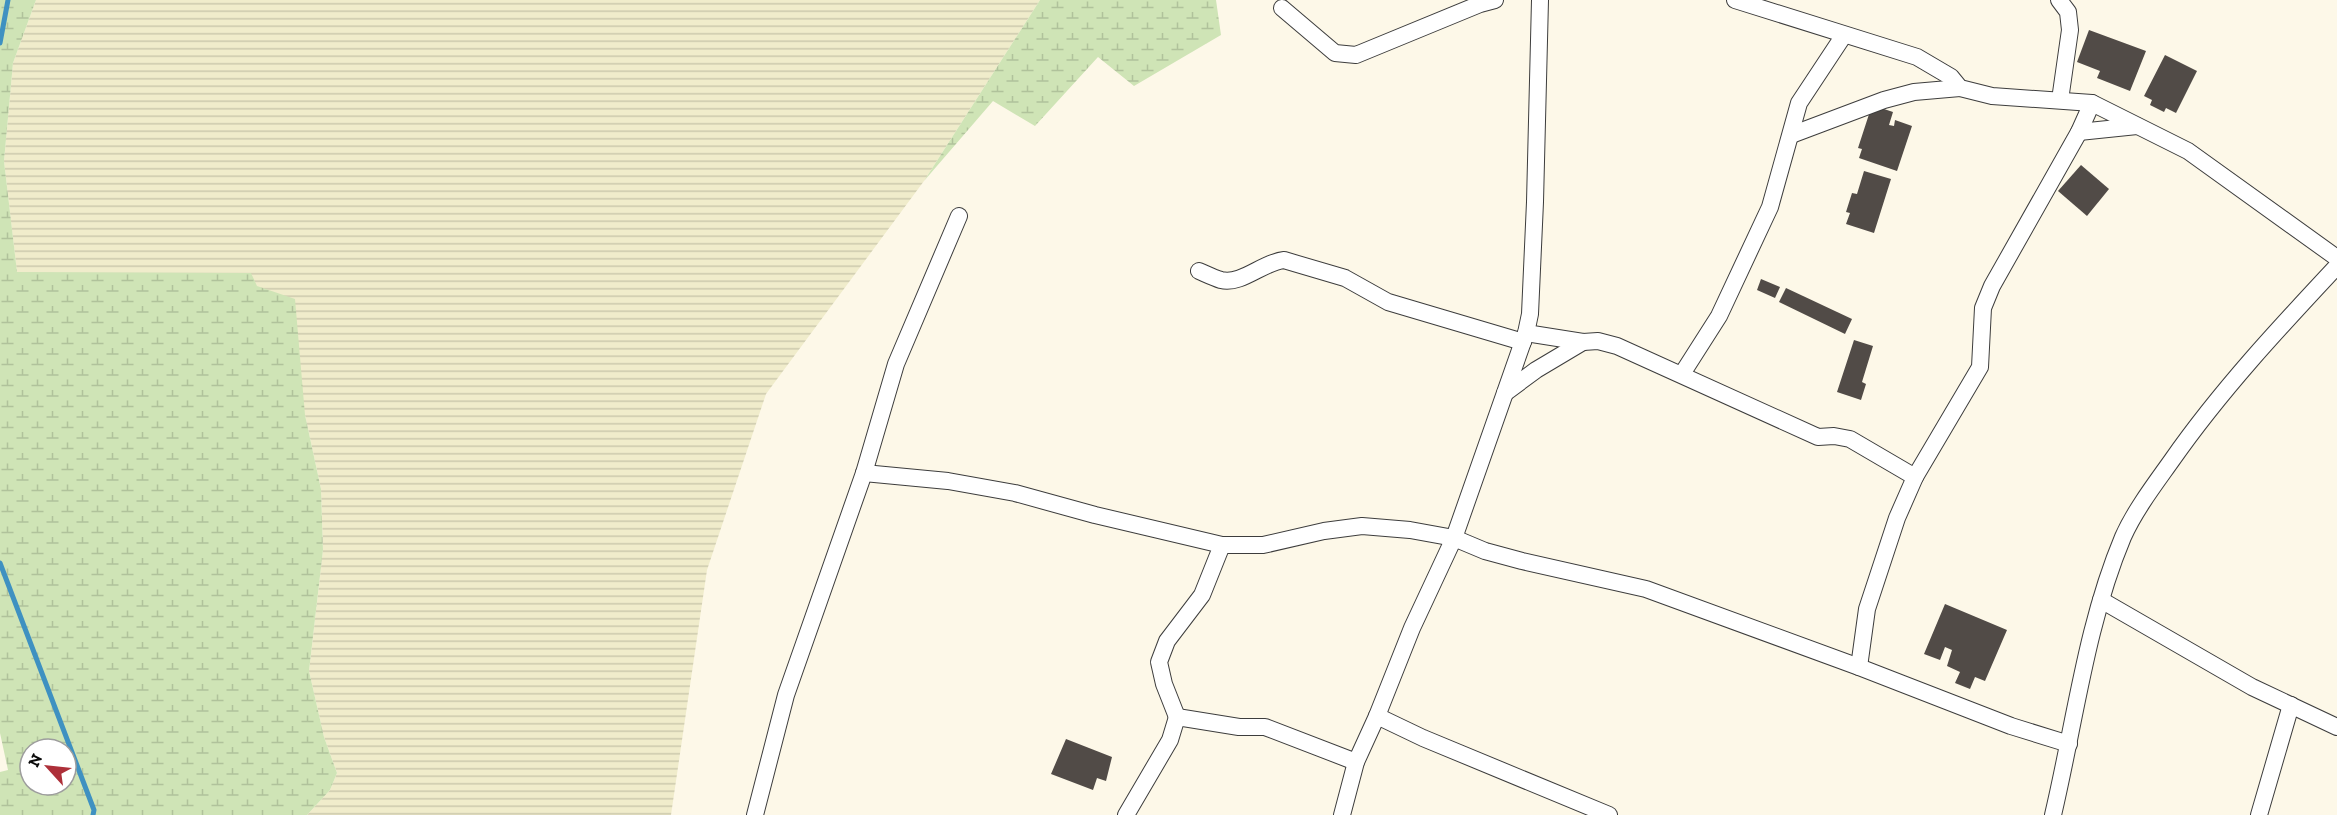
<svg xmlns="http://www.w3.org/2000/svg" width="2337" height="815" viewBox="0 0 2337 815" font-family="'Zilla Slab',serif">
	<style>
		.farmland { fill: url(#farmland-rules) }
		.wetland { fill: url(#wetland-marsh); fill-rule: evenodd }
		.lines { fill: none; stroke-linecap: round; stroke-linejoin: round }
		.stream { stroke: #3f91c1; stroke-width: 5 }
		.building { fill: #514b47 }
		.minor-casing { stroke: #3d3d3d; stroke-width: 18 }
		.minor { stroke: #fff; stroke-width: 16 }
	</style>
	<defs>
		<pattern id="farmland-rules" width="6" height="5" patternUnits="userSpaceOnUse" patternTransform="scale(1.5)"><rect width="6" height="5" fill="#f0eccb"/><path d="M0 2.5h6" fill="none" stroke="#ccc9ad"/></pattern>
		<pattern id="wetland-marsh" width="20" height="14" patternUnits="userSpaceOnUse" patternTransform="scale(1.5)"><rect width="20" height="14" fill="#cfe4b6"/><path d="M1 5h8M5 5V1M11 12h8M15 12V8" fill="none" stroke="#b0c29b"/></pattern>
	</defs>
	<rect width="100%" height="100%" fill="#fdf8e8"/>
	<polygon class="farmland" points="36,0 1040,0 924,181 766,394 707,570 671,815 307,815 330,790 337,773 324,737 309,671 323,550 321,489 305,415 17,273 4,161 13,63"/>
	<g class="wetland">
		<path d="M 0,0 L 36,0 L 13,63 L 4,161 L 17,272 L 251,273 L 257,286 L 295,299 L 305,415 L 321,489 L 323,550 L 309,671 L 324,737 L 337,773 L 330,790 L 307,815 L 0,815 L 0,772 L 8,770 L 0,733 ZM 30,749 L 66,749 L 66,785 L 30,785 Z"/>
		<polygon points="1040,0 1216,0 1221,35 1134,86 1098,57 1035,126 993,101 924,181"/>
	</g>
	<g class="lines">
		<g class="stream">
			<polyline points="0,43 8,0"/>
			<polyline points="0,563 94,810 93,815"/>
		</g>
	</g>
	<g class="building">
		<polygon points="2089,30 2146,51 2130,91 2097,78 2100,71 2077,62"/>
		<polygon points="2165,55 2197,71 2176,113 2166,108 2164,112 2150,105 2152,100 2144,96"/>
		<polygon points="1872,105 1893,112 1889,125 1894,126 1895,120 1912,126 1897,171 1859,158 1862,149 1858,148"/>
		<polygon points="2081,165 2109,189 2087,216 2058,191"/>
		<polygon points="1864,171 1891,179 1874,233 1846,224 1850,213 1846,212 1852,193 1857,194"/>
		<polygon points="1761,279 1780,287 1775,298 1757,290"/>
		<polygon points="1786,288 1852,319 1845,334 1779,302"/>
		<polygon points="1854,340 1873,346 1862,382 1866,384 1861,400 1837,392"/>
		<polygon points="1945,604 2007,630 1985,681 1975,677 1970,689 1955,683 1960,672 1947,666 1952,650 1945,647 1940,660 1924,654"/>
		<polygon points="1066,739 1112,757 1106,781 1097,778 1093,790 1051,774"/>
	</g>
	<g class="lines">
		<defs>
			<g id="minor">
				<polyline points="1735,0 1917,57 1951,77 1960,88 1992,96 2092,103 2188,151 2337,258"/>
				<polyline points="2059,0 2068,12 2070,30 2060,100"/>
				<polyline points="1282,8 1335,53 1356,55 1480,4 1495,0"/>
				<polyline points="2079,132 2137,126"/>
				<polyline points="1791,135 1884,100 1914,92 1960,88"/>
				<path d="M 1199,271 C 1206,274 1214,278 1221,280 C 1242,285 1263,262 1284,260 L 1345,278 L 1388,302 L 1523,342"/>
				<polyline points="1526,333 1583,342 1598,341 1617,346 1818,437 1834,436 1850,439 1915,477 1980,367 1983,308 1992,286 2079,132 2092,103"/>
				<polyline points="1682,374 1719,316 1770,207 1799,103 1844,35"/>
				<polyline points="1505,393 1536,370 1583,342"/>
				<polyline points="864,473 948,481 1015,493 1095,515 1222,545 1263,545 1324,531 1362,526 1410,530 1454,538 1485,551 1522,561 1646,589 1859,667 2011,726 2069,744"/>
				<polyline points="2101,600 2252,687 2337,727"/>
				<polyline points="1859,667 1867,609 1897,518 1915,477"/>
				<polyline points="1377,716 1423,738 1609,815"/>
				<polyline points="1177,717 1164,684 1159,662 1167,641 1202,595 1222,545"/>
				<polyline points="755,815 786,695 864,473 896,364 959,216"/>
				<polyline points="1126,815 1170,740 1177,717 1239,727 1265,727 1356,762"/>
				<polyline points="1342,815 1356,762 1377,716 1412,628 1454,538 1526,333 1530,314 1535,202 1540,0"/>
				<path d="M 2053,815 C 2075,722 2086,625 2123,537 C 2135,510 2155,484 2172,460 C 2221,390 2279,328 2337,266"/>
				<polyline points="2259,815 2291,705"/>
			</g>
		</defs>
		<use href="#minor" class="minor-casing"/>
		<use href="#minor" class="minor"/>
	</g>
	<g transform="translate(48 767) rotate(297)"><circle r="28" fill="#ffffff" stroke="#9d9d9d" stroke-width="1.5"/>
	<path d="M0-4.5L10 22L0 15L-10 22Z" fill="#ad2f39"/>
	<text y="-9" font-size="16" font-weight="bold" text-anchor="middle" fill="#0a0a0a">N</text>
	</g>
</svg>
